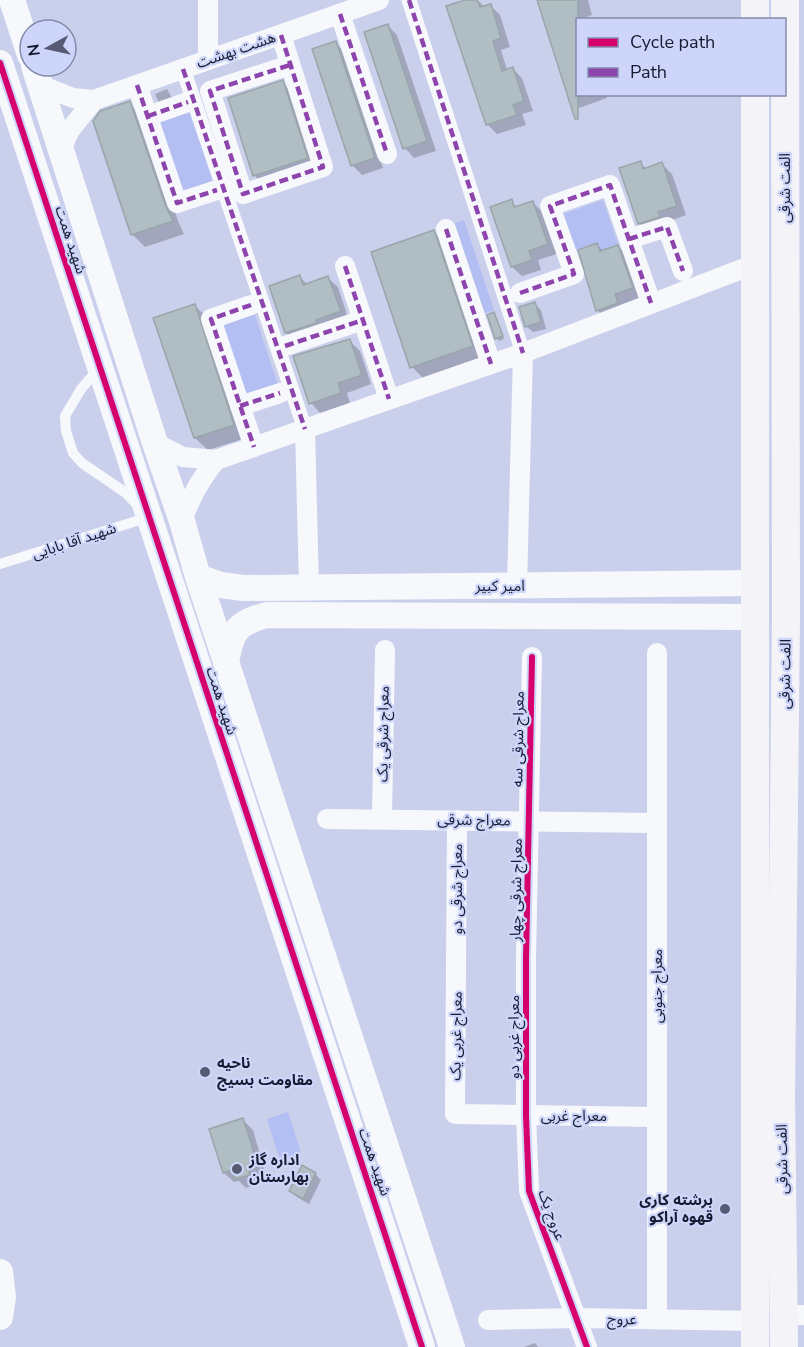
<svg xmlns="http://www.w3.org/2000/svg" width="804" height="1347" viewBox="0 0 804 1347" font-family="'Nunito Sans','Noto Sans Arabic',sans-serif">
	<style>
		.green { fill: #b3bef2 }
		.shadow { fill: #0003 }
		.building { fill: #b0bdc2; stroke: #98a6ab; stroke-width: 1.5 }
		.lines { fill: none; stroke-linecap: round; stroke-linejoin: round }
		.service { stroke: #f7f8fc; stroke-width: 10 }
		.pedestrian { stroke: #f7f8fc; stroke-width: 15 }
		.minor { stroke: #f7f8fc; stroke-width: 20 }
		.tertiary { stroke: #f7f8fc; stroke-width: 26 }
		.secondary { stroke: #f4f3f7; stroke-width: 28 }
		.quiet { stroke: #8e44ad; stroke-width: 4.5; stroke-dasharray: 9 4.5; stroke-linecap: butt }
		.cycleway-casing { stroke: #cdd6fa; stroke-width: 10 }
		.cycleway { stroke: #d6006c; stroke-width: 6 }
		.poi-dot { fill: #565a72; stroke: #cdd6fa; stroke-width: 2 }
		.labels { text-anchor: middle; stroke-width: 4.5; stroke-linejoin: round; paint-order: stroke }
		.street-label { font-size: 15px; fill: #171b31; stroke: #cdd6fa }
		.poi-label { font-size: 15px; font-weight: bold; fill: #171b31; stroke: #cdd6fa; text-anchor: start }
	</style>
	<rect width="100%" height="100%" fill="#cad0eb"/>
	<g class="green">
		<polygon points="191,109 215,181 182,192 158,120"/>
		<polygon points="603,200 618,244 600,250 597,242 575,250 563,214"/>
		<polygon points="464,220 494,310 483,314 453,224"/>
		<polygon points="254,312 278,385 245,396 221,324"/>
		<polygon points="288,1112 301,1153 280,1160 267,1119"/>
	</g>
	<g class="shadow">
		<polygon points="470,0 477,0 485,7 490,5 500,15 510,47 501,50 507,70 513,69 522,78 533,111 522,114 526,125 497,134 488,125 448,7"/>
		<polygon points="538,0 588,0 592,15 578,20 578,94 606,94 607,98 579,108 569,98"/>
		<polygon points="387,25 397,35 436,151 414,158 405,148"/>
		<polygon points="335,43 345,52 383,168 362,175 352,165"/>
		<polygon points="282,82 295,95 319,171 267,188 254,175"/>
		<polygon points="167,89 172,98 159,103 155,94"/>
		<polygon points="129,103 142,116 178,221 184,234 145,247 132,234"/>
		<polygon points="640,163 647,169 662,164 672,174 686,215 667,222 649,232 639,223"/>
		<polygon points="511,201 518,208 533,203 543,212 557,254 538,260 541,270 522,276 512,267"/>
		<polygon points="434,232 447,245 484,359 425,380 412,367"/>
		<polygon points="597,245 603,251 618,246 627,256 642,298 623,304 626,313 607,320 597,310"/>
		<polygon points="300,277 308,285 328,278 338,287 349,321 296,342 286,333"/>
		<polygon points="535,304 541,310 546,329 533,332 526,326"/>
		<polygon points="195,306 208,318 246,438 208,450 195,438 155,319"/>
		<polygon points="494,314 504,339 499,341 497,338"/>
		<polygon points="350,341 360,351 371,384 347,393 350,403 320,413 311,403"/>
		<polygon points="243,1120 253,1130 265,1172 256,1175 259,1184 246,1188 239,1181 234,1182 224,1173 211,1130"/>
		<polygon points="315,1174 321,1180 309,1204 297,1197 290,1191"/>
		<polygon points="535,1343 538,1347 524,1347"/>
	</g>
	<g class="building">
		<polygon points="465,0 477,0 480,7 491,4 501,38 493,41 502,71 513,67 524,101 513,105 517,115 486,125 446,6"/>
		<polygon points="537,0 578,0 578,119 575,119"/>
		<polygon points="388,24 427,141 403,149 364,32"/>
		<polygon points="336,41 375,158 351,166 312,49"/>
		<polygon points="283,80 308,158 253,176 228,98"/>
		<polygon points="130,101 166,207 173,221 131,235 93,121 100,111"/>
		<polygon points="641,161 643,169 662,162 677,206 658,212 660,217 638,224 619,168"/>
		<polygon points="512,199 514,207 533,201 548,244 529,251 532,260 511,267 490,207"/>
		<polygon points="434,230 473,346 410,368 371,252"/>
		<polygon points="597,243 600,251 618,245 633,288 615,294 618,303 596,311 578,250"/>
		<polygon points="300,275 303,285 328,276 341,311 316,320 317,323 285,333 269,286"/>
		<polygon points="535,302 541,322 525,327 519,307"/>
		<polygon points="195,304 234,425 194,438 153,318"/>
		<polygon points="494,312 503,336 495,339 487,315"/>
		<polygon points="350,339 362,375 338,383 341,393 309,404 293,356"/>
		<polygon points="243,1118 257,1162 247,1165 250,1175 235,1179 232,1170 223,1173 209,1129"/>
		<polygon points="302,1165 316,1173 303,1199 289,1191"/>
	</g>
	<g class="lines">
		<g class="service">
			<polyline points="100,367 81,389 65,416 66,431 73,453 82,463 126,493 138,506"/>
			<polyline points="0,564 149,517"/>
		</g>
		<g class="pedestrian">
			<polyline points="409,0 523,353"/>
			<polyline points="183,69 305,429"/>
		</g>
		<g class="minor">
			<polyline points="208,0 208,60"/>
			<polyline points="340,14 387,154"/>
			<polyline points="281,35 323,167 243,194 210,91 290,65"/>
			<polyline points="40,85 73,98 94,100 70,130 61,149"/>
			<polyline points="137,85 177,203 217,190"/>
			<polyline points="94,100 379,0"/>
			<polyline points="148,116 188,102"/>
			<polyline points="446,229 491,364"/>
			<polyline points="629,239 667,227 683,271"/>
			<polyline points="345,266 389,399"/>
			<polyline points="520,293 574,274 550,206 610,185 651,303"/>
			<polyline points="251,305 211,319 254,447"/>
			<polyline points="285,346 363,320"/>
			<polyline points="240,406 280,393"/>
			<polyline points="305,429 309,587"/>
			<path d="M 155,443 L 183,457 L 216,460 C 200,479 190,498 182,521"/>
			<polyline points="216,460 523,353 755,264"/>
			<polyline points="517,586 523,353"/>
			<polyline points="532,657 526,959 526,1116 529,1191 587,1347"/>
			<polyline points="382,818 385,650"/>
			<polyline points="327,819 657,823"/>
			<polyline points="457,820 455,1114 657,1117"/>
			<polyline points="784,1315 804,1315"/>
			<polyline points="657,1319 657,653"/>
			<polyline points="488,1320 577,1318 755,1321"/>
		</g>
		<g class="tertiary">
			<polyline points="12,0 30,55"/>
			<polyline points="0,63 422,1347"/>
			<polyline points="34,66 155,443 182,521 198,577 452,1347"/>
			<polyline points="198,577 221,585 243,588 755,583"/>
			<path d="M 226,662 C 232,631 236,623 267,615 L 755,617"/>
			<polyline points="0,1272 3,1297 0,1317"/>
		</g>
		<g class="secondary">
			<polyline points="755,20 755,0"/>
			<polyline points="755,94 755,1347"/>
			<polyline points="784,1347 781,1097 786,616 785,0"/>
		</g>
		<g class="quiet">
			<polyline points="409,0 523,353"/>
			<polyline points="340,14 387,154"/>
			<polyline points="281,35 323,167 243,194 210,91 290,65"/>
			<polyline points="183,69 305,429"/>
			<polyline points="137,85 177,203 217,190"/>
			<polyline points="148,116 188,102"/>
			<polyline points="446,229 491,364"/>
			<polyline points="629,239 667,227 683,271"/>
			<polyline points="345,266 389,399"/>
			<polyline points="520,293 574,274 550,206 610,185 651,303"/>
			<polyline points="251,305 211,319 254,447"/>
			<polyline points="285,346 363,320"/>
			<polyline points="240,406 280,393"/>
		</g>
		<defs>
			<g id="cycleway">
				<polyline points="0,63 422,1347"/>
				<polyline points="532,657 526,959 526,1116 529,1191 587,1347"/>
			</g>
		</defs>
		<use href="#cycleway" class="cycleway-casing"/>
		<use href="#cycleway" class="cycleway"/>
	</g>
	<g class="poi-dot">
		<circle cx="205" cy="1072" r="6"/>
		<circle cx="237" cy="1169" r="6"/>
		<circle cx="725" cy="1209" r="6"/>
	</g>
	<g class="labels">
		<g class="street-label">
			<text transform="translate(236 50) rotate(-19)" y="5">هشت بهشت</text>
			<text transform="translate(785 188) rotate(-90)" y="5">الفت شرقی</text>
			<text transform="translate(71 240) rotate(72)" y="5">شهید همت</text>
			<text transform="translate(74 541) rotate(-18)" y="5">شهید آقا بابایی</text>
			<text x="500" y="591">امیر کبیر</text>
			<text transform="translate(785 674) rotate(-89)" y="5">الفت شرقی</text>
			<text transform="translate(222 701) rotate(72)" y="5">شهید همت</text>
			<text transform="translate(383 734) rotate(-89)" y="5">معراج شرقی یک</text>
			<text transform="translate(518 739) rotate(-89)" y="5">معراج شرقی سه</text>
			<text transform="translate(474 820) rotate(1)" y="5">معراج شرقی</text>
			<text transform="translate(457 889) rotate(-90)" y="5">معراج شرقی دو</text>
			<text transform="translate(516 890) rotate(-89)" y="5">معراج شرقی چهار</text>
			<text transform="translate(657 986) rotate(-90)" y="5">معراج جنوبی</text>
			<text transform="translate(456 1036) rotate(-89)" y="5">معراج غربی یک</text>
			<text transform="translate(514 1037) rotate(-90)" y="5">معراج غربی دو</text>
			<text x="574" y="1121">معراج غربی</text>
			<text transform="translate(782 1159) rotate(-91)" y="5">الفت شرقی</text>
			<text transform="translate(375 1162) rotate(71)" y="5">شهید همت</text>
			<text transform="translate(552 1215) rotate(70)" y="5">عروج یک</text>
			<text transform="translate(622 1319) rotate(1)" y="5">عروج</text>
		</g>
		<g class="poi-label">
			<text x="217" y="1068">ناحیه<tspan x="217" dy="17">مقاومت بسیج</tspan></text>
			<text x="249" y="1165">اداره گاز<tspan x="249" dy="17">بهارستان</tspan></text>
			<text x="713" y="1205" text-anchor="end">برشته کاری<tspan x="713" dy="17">قهوه آراکو</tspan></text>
		</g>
	</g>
	<rect x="576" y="18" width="210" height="78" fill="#cdd6fa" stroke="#848baa" stroke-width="1.5"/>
	<rect x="588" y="38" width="30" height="9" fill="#d6006c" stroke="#848baa" stroke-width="1.5"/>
	<text x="630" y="48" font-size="18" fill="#171b31">Cycle path</text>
	<rect x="588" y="68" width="30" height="9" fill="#8e44ad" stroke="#848baa" stroke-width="1.5"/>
	<text x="630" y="78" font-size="18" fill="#171b31">Path</text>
	<g transform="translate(48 48) rotate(262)"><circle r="28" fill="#cdd6fa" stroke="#848baa" stroke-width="1.5"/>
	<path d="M0-4.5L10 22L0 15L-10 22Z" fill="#565a72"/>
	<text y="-9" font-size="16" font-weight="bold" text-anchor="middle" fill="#171b31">N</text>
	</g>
</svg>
